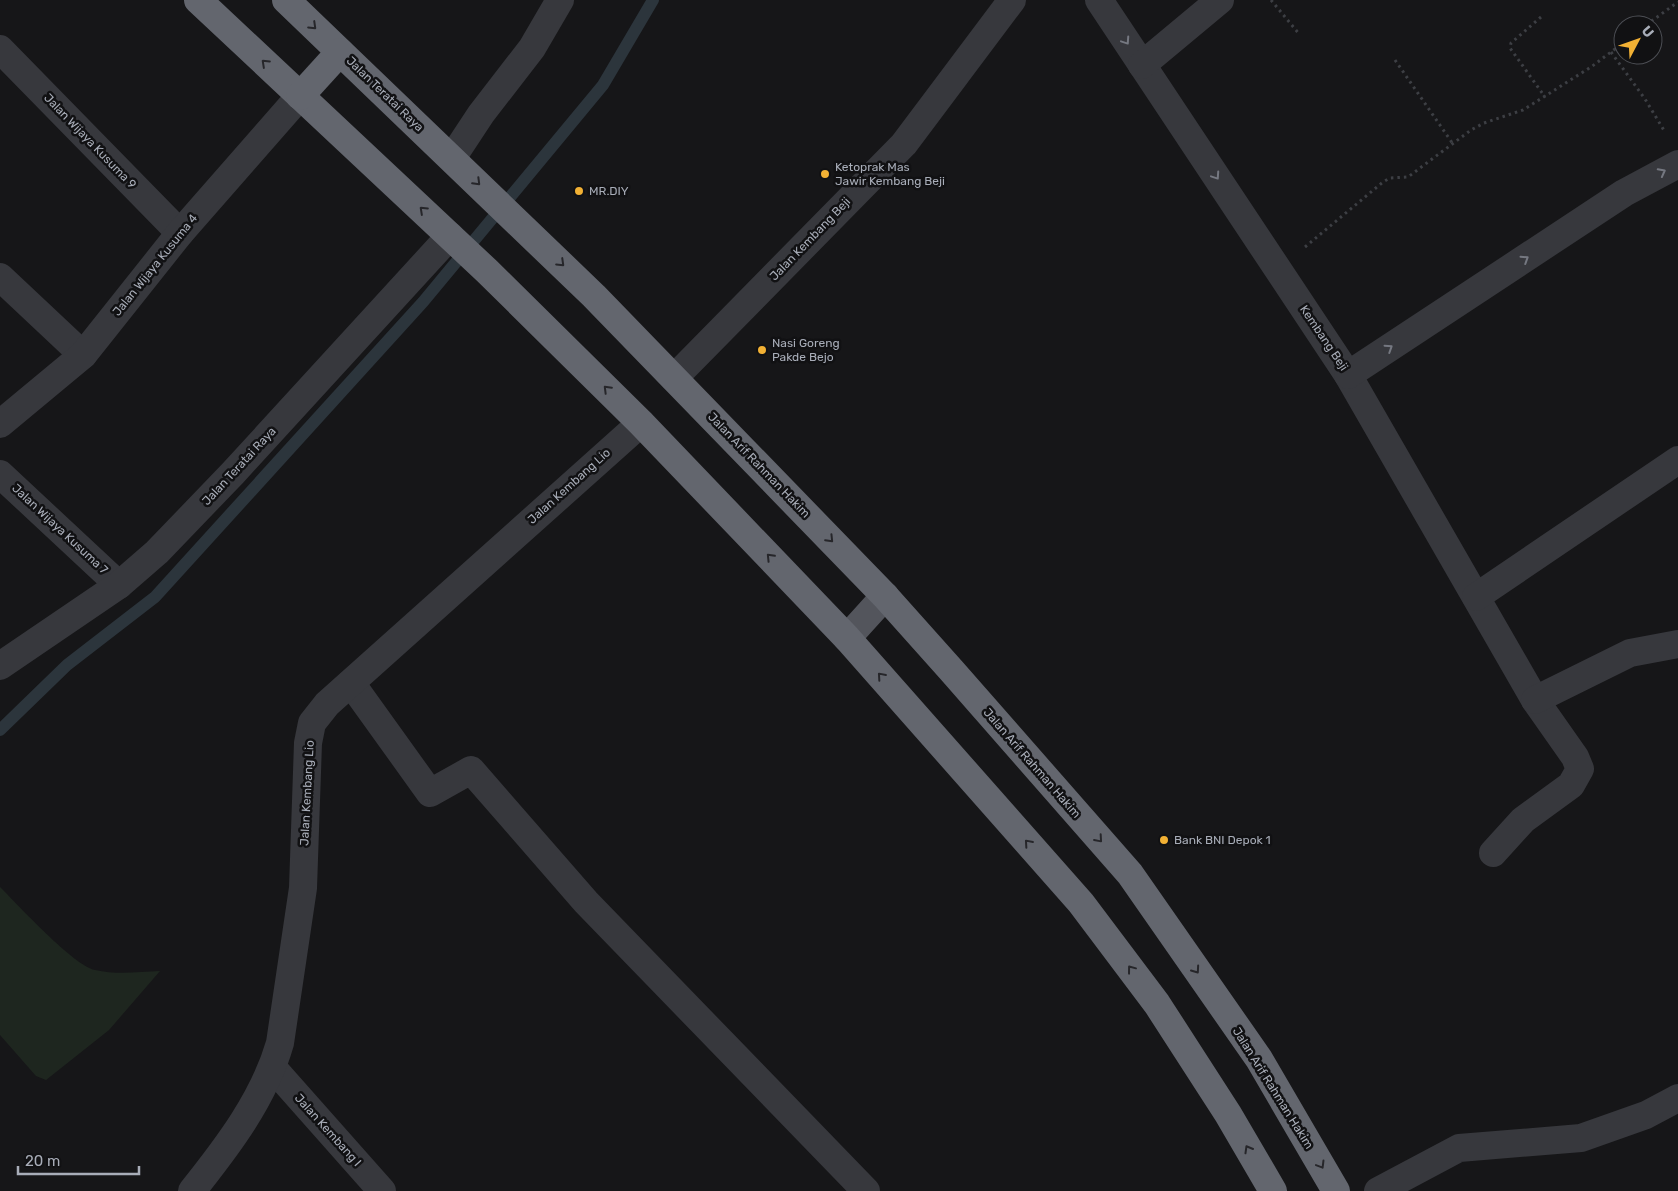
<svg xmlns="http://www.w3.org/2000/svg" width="1678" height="1191" viewBox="0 0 1678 1191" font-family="Rubik,sans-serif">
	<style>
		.green { fill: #1e261f }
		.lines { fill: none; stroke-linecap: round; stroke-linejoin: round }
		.stream { stroke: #2c353c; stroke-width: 12 }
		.path { stroke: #3d3f44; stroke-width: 3; stroke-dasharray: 2.5 4; stroke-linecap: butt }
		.minor { stroke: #37383d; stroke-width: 28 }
		.major { stroke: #53555c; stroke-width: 28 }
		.highway { stroke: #63666e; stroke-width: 28 }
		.oneway { stroke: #26262a }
		.oneway2 { stroke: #757881 }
		.poi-dot { fill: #f2b134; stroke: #111113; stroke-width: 2 }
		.labels { text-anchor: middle; stroke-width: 5; stroke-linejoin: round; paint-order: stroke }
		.street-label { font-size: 12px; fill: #a8adb8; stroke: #111113 }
		.poi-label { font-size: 12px; fill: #a8adb8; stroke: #111113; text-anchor: start }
	</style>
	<rect width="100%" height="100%" fill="#161618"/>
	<path class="green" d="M 0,887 C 18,905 74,966 95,970 C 116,975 139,972 160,971 L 109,1030 L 46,1080 L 36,1076 L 0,1035 Z"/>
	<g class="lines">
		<polyline class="stream" points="0,730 67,665 155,597 423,302 603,85 653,0"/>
		<g class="path">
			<polyline points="1271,0 1300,35"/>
			<polyline points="1541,17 1511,43 1510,48 1545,97"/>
			<polyline points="1646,25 1678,2"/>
			<polyline points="1611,52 1645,99 1665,132"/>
			<polyline points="1395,60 1453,144"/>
			<polyline points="1305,247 1383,182 1390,178 1408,177 1471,130 1484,123 1523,110 1591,67 1623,43"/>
		</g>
		<g class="minor">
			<polyline points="1099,0 1348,375 1535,700 1575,757 1580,769 1571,785 1523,820 1493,853"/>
			<polyline points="0,49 180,233"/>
			<polyline points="1142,65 1220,0"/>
			<polyline points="452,158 481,114 532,48 560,0"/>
			<polyline points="0,277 83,355"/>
			<polyline points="1348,375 1624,193 1678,164"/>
			<polyline points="674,378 904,144 1012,0"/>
			<polyline points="0,424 83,355 180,233 300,96"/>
			<polyline points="0,474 119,585"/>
			<polyline points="1476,597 1678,460"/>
			<polyline points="0,666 119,585 157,552 233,473 450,236"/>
			<polyline points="351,683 430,793 471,770 586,902 866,1191"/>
			<polyline points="1535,700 1630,653 1678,644"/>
			<polyline points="273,1068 382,1191"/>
			<path d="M 192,1191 C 227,1147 264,1099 280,1043 L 303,888 L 308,743 L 312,723 L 327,704 L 641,423"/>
			<polyline points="1378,1191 1459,1148 1581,1138 1646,1115 1678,1098"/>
		</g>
		<polyline class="major" points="847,638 885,596"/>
		<g class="highway">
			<polyline points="198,0 487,271 641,423 847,638 1081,903 1157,1004 1228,1114 1273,1191"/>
			<polyline points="286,0 594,296 885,596 952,671 1130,874 1259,1059 1336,1191"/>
			<polyline points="300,96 340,52"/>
		</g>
	</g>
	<defs><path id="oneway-chevron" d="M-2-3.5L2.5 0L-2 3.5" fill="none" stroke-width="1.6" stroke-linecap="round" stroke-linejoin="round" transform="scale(1.25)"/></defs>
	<g class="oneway">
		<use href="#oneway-chevron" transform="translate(313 26) rotate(44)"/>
		<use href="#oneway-chevron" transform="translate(265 63) rotate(-137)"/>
		<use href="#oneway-chevron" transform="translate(477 182) rotate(45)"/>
		<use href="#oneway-chevron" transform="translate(423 210) rotate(-137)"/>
		<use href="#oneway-chevron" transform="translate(561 263) rotate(44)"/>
		<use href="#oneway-chevron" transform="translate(607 389) rotate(-135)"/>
		<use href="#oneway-chevron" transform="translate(830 539) rotate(46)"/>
		<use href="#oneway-chevron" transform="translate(770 557) rotate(-134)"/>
		<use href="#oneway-chevron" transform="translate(881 676) rotate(-131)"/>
		<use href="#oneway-chevron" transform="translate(1099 839) rotate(49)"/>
		<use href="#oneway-chevron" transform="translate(1028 843) rotate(-131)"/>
		<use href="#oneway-chevron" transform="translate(1131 969) rotate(-127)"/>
		<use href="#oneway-chevron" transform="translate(1196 970) rotate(55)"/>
		<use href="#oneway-chevron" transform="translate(1248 1149) rotate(-120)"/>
		<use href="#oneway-chevron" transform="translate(1321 1165) rotate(59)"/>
	</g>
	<g class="oneway2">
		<use href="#oneway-chevron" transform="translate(1126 41) rotate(56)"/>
		<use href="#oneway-chevron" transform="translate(1662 172) rotate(-28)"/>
		<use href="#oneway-chevron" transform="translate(1216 176) rotate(56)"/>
		<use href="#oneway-chevron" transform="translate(1525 259) rotate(-33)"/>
		<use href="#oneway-chevron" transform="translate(1389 348) rotate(-33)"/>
	</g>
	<g class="poi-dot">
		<circle cx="825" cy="174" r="5"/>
		<circle cx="579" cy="191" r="5"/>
		<circle cx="762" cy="350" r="5"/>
		<circle cx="1164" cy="840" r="5"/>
	</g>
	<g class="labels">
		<g class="street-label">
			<text transform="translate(385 94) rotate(44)" y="4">Jalan Teratai Raya</text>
			<text transform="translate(90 141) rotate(46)" y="4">Jalan Wijaya Kusuma 9</text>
			<text transform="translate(810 239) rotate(-46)" y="4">Jalan Kembang Beji</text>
			<text transform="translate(155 265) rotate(-51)" y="4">Jalan Wijaya Kusuma 4</text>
			<text transform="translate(1324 338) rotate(56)" y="4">Kembang Beji</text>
			<text transform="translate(759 465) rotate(46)" y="4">Jalan Arif Rahman Hakim</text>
			<text transform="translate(239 466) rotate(-47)" y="4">Jalan Teratai Raya</text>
			<text transform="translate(569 486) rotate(-42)" y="4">Jalan Kembang Lio</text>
			<text transform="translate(60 529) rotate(43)" y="4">Jalan Wijaya Kusuma 7</text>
			<text transform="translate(1032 763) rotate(49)" y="4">Jalan Arif Rahman Hakim</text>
			<text transform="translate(307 793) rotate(-87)" y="4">Jalan Kembang Lio</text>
			<text transform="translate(1273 1088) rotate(58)" y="4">Jalan Arif Rahman Hakim</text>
			<text transform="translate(328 1130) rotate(48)" y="4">Jalan Kembang I</text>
		</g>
		<g class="poi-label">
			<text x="835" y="171">Ketoprak Mas<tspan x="835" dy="14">Jawir Kembang Beji</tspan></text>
			<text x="589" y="195">MR.DIY</text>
			<text x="772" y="347">Nasi Goreng<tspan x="772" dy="14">Pakde Bejo</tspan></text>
			<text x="1174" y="844">Bank BNI Depok 1</text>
		</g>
	</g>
	<g transform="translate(1638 40) rotate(49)"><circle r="24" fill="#111113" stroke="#4d4f55"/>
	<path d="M0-4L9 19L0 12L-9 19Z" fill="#f2b134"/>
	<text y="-8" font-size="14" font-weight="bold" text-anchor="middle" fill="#a8adb8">U</text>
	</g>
	<path d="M18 1166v8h121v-8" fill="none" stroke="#a8adb8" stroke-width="2.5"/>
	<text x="25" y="1166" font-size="15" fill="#a8adb8" stroke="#111113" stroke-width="4" paint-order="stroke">20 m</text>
</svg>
